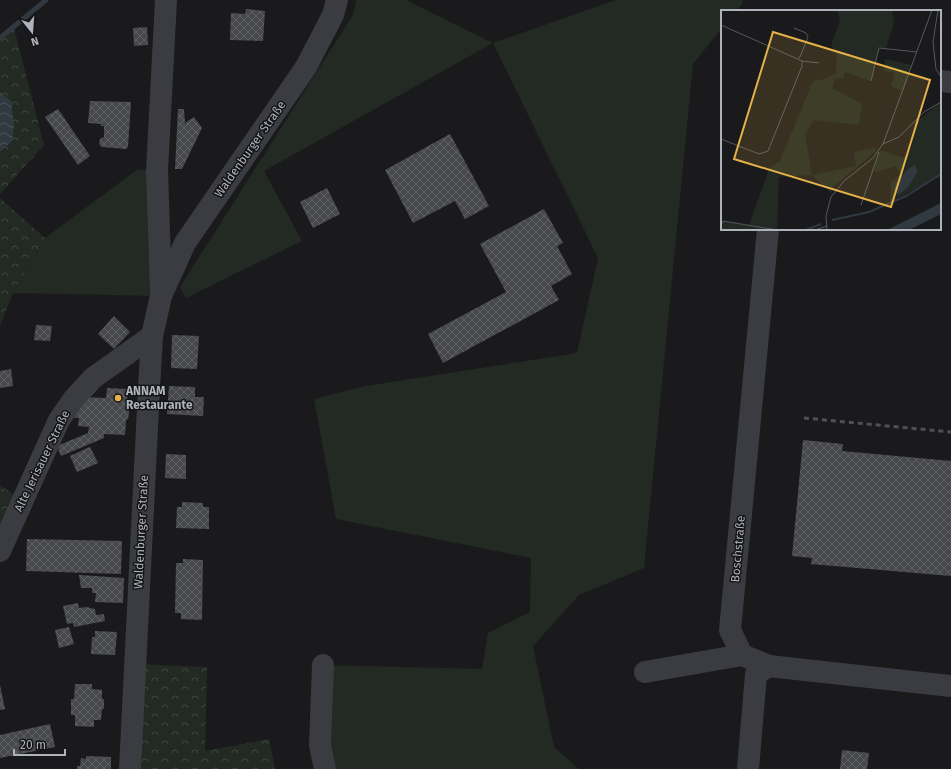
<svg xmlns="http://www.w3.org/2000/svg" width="951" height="769" viewBox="0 0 951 769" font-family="'Fira Sans',sans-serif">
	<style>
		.green { fill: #222a23 }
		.forest { fill: url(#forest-crowns) }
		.water { fill: url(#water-waves) }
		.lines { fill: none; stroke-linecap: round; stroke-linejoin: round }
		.stream { stroke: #313940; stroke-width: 5 }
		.building { fill: url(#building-cross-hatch) }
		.minor { stroke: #3b3c41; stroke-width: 22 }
		.rail { stroke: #4f5056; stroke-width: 3; stroke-dasharray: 5 4; stroke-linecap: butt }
		.poi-dot { fill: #e5b249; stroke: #151517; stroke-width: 1.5 }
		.labels { text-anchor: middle; stroke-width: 3; stroke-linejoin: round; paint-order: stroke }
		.street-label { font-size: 12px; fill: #aeb2bb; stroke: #151517 }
		.poi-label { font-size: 12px; font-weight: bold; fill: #aeb2bb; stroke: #151517; text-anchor: start }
		.inset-river { fill: none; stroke: #313940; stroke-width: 2 }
		.inset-road { fill: none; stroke: #55575c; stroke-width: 1 }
		.view { fill: #e5b249; fill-opacity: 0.15; stroke: #e5b249; stroke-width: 2 }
		.inset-edge { fill: none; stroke: #aeb2bb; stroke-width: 2 }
	</style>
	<defs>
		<pattern id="forest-crowns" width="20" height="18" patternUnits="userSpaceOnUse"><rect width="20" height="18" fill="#222a23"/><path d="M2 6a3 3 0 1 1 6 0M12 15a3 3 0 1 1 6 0" fill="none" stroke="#404641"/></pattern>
		<pattern id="water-waves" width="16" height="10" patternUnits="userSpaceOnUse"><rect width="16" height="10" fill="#313940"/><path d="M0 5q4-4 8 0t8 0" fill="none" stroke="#4c535a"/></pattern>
		<pattern id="building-cross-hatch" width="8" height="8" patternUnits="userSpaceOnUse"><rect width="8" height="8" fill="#47484c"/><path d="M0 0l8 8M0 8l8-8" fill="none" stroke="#5f6064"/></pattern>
	</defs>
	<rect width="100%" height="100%" fill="#1a1a1c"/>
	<g class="green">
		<polygon points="356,0 406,0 493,43 616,0 742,0 742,4 736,11 722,11 722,28 693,64 644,568 579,595 533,646 554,747 579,769 325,769 323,665 482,669 488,633 530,612 531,558 336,519 314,399 366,386 577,353 598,258 493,43 264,171 302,241 186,298 180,287 354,13"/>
		<polygon points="138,169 157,171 161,296 13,293 45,238"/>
	</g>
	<g class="forest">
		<polygon points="14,28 44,145 0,194 0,39"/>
		<polygon points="0,198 45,238 13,293 0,326"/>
		<polygon points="0,486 23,499 0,551"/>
		<polygon points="135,664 207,667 205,751 269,739 275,769 130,769"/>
	</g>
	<polygon class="water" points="0,92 11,101 14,126 12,141 0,152"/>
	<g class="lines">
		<polyline class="stream" points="0,38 46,0"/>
	</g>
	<g class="building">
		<polygon points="246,9 265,11 263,41 230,40 231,13 245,14"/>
		<polygon points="147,27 148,45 134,46 133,28"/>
		<polygon points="90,101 131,102 128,147 126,149 102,147 99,144 100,139 104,137 104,126 101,126 101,124 88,123"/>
		<polygon points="58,109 90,156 78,165 45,117"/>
		<polygon points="178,109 184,109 185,123 194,117 202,128 182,169 175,169"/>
		<polygon points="450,134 489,206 465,219 455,201 413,223 385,170"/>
		<polygon points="327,188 340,214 313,228 300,202"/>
		<polygon points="544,209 563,243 557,246 572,274 551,286 559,300 443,363 428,334 506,292 480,244"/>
		<polygon points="114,316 130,332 114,349 98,334"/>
		<polygon points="36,325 52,326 50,341 34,340"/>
		<polygon points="172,335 199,336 197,369 171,368"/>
		<polygon points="11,369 13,386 0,388 0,371"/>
		<polygon points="169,386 195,387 195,397 204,397 203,416 167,414"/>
		<polygon points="107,388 128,389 127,405 129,405 129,413 128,419 126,420 125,435 104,434 104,438 61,456 57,446 88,433 89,427 78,426 79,418 65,417 83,397 106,398"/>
		<polygon points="803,440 843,444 842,451 951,461 951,576 811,564 812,558 792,556"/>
		<polygon points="90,447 98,463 77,472 70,456"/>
		<polygon points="166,454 186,455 186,479 165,478"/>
		<polygon points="182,502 203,503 203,507 209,507 209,529 176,528 177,507 182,507"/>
		<polygon points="27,539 122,541 121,574 26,571"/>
		<polygon points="183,559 203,560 202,620 181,619 181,613 175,613 176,563 183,563"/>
		<polygon points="79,575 124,578 123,603 95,602 96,593 92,593 92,588 81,588"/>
		<polygon points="78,603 79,608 86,607 95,609 96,615 104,614 105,621 74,627 73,623 67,624 63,606"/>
		<polygon points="69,627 74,644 59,648 55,630"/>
		<polygon points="95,631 117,632 115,655 91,654 92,637 95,637"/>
		<polygon points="75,684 92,684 92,689 102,690 102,699 104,699 104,709 102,709 101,720 94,720 94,727 75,726 75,715 71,715 71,699 74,699"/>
		<polygon points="0,685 5,709 0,710"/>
		<polygon points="50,724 55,747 0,758 0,735"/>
		<polygon points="842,750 869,753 867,769 840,769"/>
		<polygon points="86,756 111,757 111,769 77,769 77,766 80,766 81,758 86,759"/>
	</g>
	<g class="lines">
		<g class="minor">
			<polyline points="940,81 951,82"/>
			<polyline points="768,229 730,630 742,655 769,666 951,686"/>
			<polyline points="161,291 157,171 166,0"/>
			<polyline points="0,551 59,420 73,400 93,378 152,336"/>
			<polyline points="323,665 320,745 325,769"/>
			<polyline points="645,672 742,655"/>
			<polyline points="130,769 149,388 152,336 161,296 185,243 306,67 333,15 337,0"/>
			<polyline points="748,769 756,674 769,666"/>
		</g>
		<polyline class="rail" points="804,418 951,432"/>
	</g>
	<circle class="poi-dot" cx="118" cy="398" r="4"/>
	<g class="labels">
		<g class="street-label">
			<text transform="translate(250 149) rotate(-55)" y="4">Waldenburger Straße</text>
			<text transform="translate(42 461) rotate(-64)" y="4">Alte Jerisauer Straße</text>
			<text transform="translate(141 532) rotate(-87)" y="4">Waldenburger Straße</text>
			<text transform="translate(738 549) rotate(-85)" y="4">Boschstraße</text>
		</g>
		<g class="poi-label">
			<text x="126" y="395">ANNAM<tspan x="126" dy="14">Restaurante</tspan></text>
		</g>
	</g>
	<g transform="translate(721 10)">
		<rect width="220" height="220" fill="#1a1a1c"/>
		<path d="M 116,0 L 171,0 L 173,14 L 165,38 L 158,39 L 150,71 L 124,62 L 122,68 L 114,69 L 111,78 L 141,94 L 138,115 L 93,110 L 84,124 L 91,165 L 135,156 L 133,142 L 154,138 L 155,141 L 112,177 L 110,183 L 91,165 L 58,167 L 56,220 L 0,220 L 2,211 L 28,215 L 48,159 L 59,151 L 92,71 L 104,69 L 115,63 L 116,46 L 110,35 L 119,11 ZM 159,140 L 183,148 L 175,156 L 156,162 L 153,161 Z" fill="#222a23"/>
		<path d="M 164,49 L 191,55 L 182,81 L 170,76 L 174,63 L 163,61 ZM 220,92 L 220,166 L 169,192 L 170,171 L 180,165 L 175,156 L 190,139 L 195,117 L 192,114 Z" fill="#222a23"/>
		<path d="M 194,155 L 197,161 L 187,177 L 177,185 L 173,180 L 175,173 L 187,159 ZM 220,193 L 220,204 L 188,220 L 166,220 Z" fill="#313940"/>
		<path class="inset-river" d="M 111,210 L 148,202 L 185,186 L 220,164M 85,220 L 100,214"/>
		<path class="inset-road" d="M 217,0 L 212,32 L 215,59 L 220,67M 0,15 L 81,51M 73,18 L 85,23 L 87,27 L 79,47 L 77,48M 81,51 L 98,53M 150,71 L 158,38 L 196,42M 0,129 L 38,144 L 47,141 L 81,56 L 81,51M 162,134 L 178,127 L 203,102 L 220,92M 140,195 L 158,142M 0,216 L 2,211 L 56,220M 94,220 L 106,216M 106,220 L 105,206 L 110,187 L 123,171 L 152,148 L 162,134 L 211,0"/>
		<path class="view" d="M 52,22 L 209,70 L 170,197 L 13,149 Z"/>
		<rect width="220" height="220" class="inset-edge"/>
	</g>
	<g transform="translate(32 32) rotate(163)" stroke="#151517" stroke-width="3" paint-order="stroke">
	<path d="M0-3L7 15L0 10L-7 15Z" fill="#aeb2bb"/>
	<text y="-6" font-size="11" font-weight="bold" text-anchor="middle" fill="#aeb2bb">N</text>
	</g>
	<path d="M14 749v6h51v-6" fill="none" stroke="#aeb2bb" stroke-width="2"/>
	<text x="20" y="749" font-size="12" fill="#aeb2bb" stroke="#151517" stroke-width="3" paint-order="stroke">20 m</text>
</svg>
